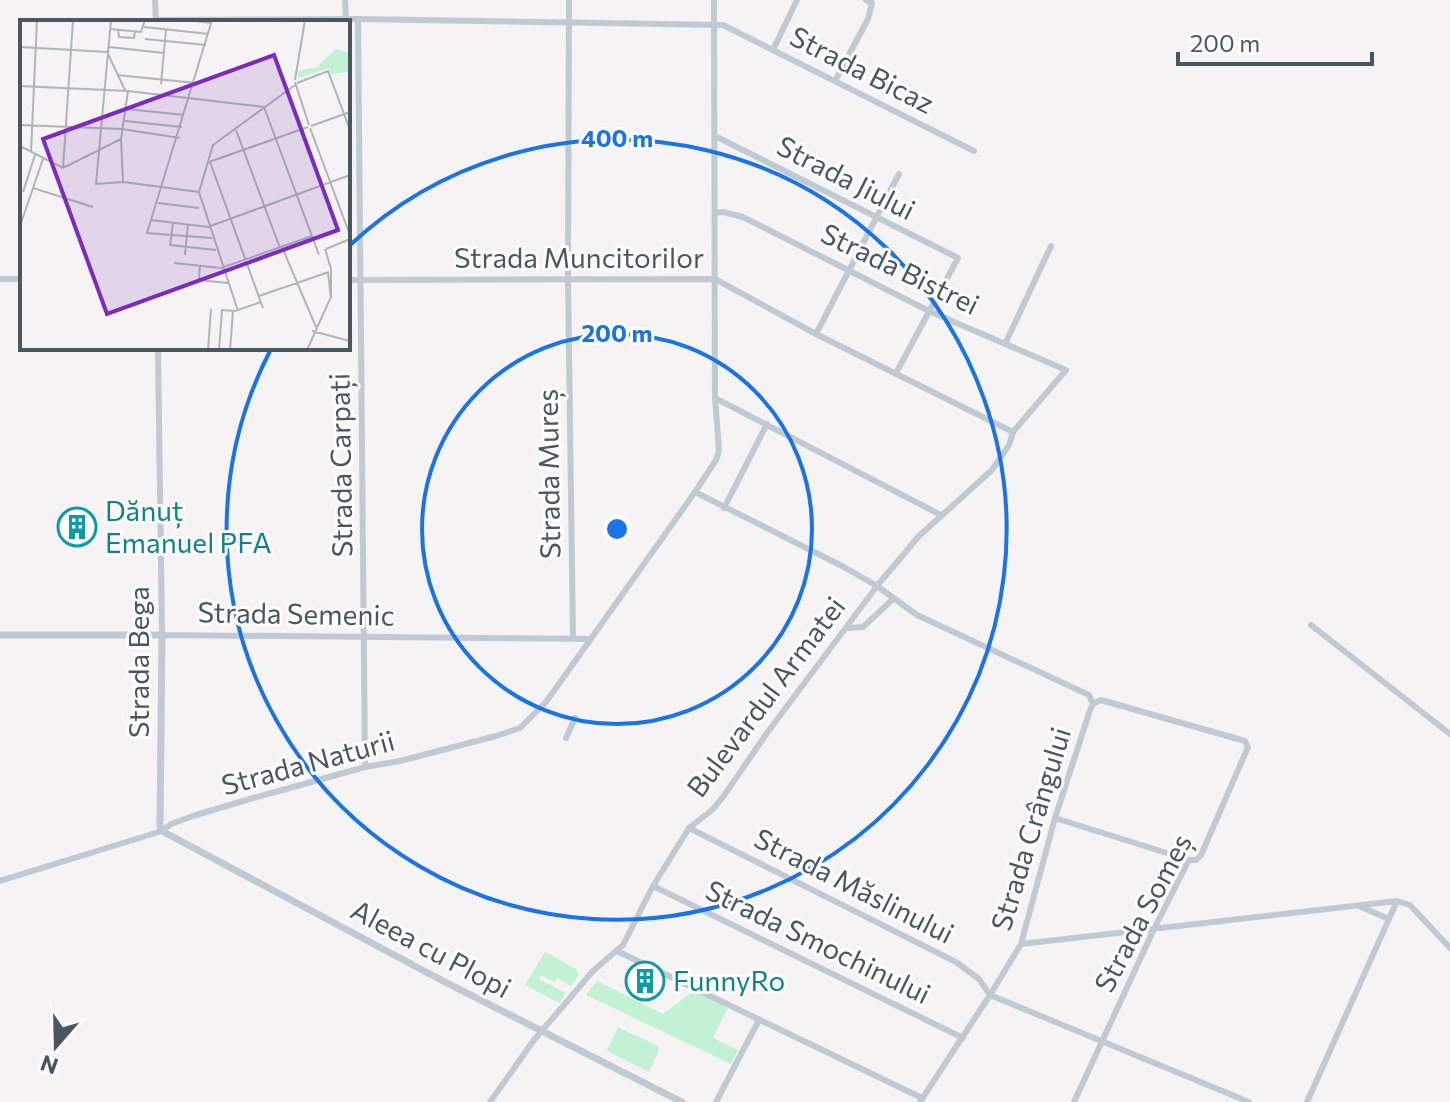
<svg xmlns="http://www.w3.org/2000/svg" width="1450" height="1102" viewBox="0 0 1450 1102" font-family="Commissioner,sans-serif">
	<style>
		.green { fill: #c3f1d5 }
		.lines { fill: none; stroke-linecap: round; stroke-linejoin: round }
		.minor { stroke: #c1cad2; stroke-width: 6 }
		.tertiary { stroke: #c1cad2; stroke-width: 7 }
		.ring { fill: none; stroke: #1a73e8; stroke-width: 4 }
		.labels { text-anchor: middle; stroke-width: 6; stroke-linejoin: round; paint-order: stroke }
		.street-label { font-size: 28px; fill: #4a5661; stroke: #fff }
		.culture-label { font-size: 28px; fill: #0d838f; stroke: #fff; text-anchor: start }
		.inset-road { fill: none; stroke: #b1b4b9; stroke-width: 2 }
		.view { fill: #7b2cbf; fill-opacity: 0.15; stroke: #7b2cbf; stroke-width: 4 }
		.inset-edge { fill: none; stroke: #4a5661; stroke-width: 4 }
		.centre { fill: #1a73e8; stroke: #fff; stroke-width: 4 }
		.ring-label { font-size: 24px; text-anchor: middle; font-weight: bold; fill: #1a73e8; stroke: #fff; stroke-width: 6; stroke-linejoin: round; paint-order: stroke }
	</style>
	<rect width="100%" height="100%" fill="#f5f3f3"/>
	<g class="green">
		<polygon points="545,952 576,969 579,975 571,986 557,978 554,982 541,975 539,979 566,993 559,1003 525,985"/>
		<polygon points="597,981 663,1014 694,991 728,1008 713,1038 738,1050 731,1064 586,995"/>
		<polygon points="618,1027 658,1046 659,1050 649,1072 607,1051"/>
	</g>
	<g class="lines">
		<g class="minor">
			<polyline points="155,0 156,22"/>
			<polyline points="345,0 346,19"/>
			<polyline points="569,0 568,279 573,638"/>
			<polyline points="358,19 365,767"/>
			<polyline points="156,20 358,19 723,25 974,151"/>
			<polyline points="773,50 797,0"/>
			<polyline points="835,81 868,19 872,3 866,0"/>
			<polyline points="715,136 958,258 896,373"/>
			<polyline points="0,279 22,279"/>
			<polyline points="348,280 715,279 816,334 1013,432"/>
			<polyline points="816,334 899,174"/>
			<polyline points="1006,342 1051,246"/>
			<polyline points="158,348 162,635 591,639"/>
			<polyline points="715,398 941,515"/>
			<polyline points="695,492 844,567 877,586 917,615 1089,695 1093,704"/>
			<polyline points="724,508 767,424"/>
			<polyline points="1311,625 1450,734"/>
			<polyline points="847,628 863,627 893,599"/>
			<polyline points="566,738 575,718"/>
			<polyline points="1055,818 1189,860"/>
			<polyline points="689,828 956,962 979,979 990,995"/>
			<polyline points="0,881 162,831 171,824 196,815 250,799 365,767 400,761 496,736 520,728 546,702 695,492 716,460 719,451 715,398 714,0"/>
			<polyline points="653,886 963,1038"/>
			<polyline points="1359,906 1389,919"/>
			<polyline points="1021,944 1397,901 1410,905 1450,948"/>
			<polyline points="617,951 922,1098"/>
			<polyline points="990,995 1249,1102"/>
			<polyline points="490,1102 534,1040 593,971 623,945 653,886 689,828 712,810 723,797 767,733 877,586 919,536 992,470 1009,445 1013,432 1066,370 931,312 743,217 723,212 715,213"/>
			<polyline points="716,1102 759,1020"/>
			<polyline points="920,1102 990,995 1021,944 1055,818 1090,710 1093,704 1101,700 1245,741 1248,747 1201,855 1196,860 1189,860 1154,929 1074,1102"/>
			<polyline points="1307,1102 1397,901"/>
		</g>
		<polyline class="tertiary" points="0,635 162,635 160,826 162,831 441,980 682,1102"/>
	</g>
	<g class="ring">
		<circle cx="617" cy="529" r="195"/>
		<path d="M349 246A390 390 0 1 1 271 349"/>
	</g>
	<defs>
		<symbol id="building-ring" viewBox="-11 -11 22 22"><circle r="9.5" fill="#fff" stroke="#0f9aa8" stroke-width="1.5"/><path d="M-4-6H4V6H1V3H-1V6H-4ZM-2.5-4.3h1.7v1.8h-1.7ZM.8-4.3h1.7v1.8H.8ZM-2.5-1h1.7V.8h-1.7ZM.8-1h1.7V.8H.8Z" fill="#0f9aa8"/></symbol>
	</defs>
	<g fill-rule="evenodd">
		<use href="#building-ring" x="55" y="505" width="44" height="44"/>
		<use href="#building-ring" x="623" y="959" width="44" height="44"/>
	</g>
	<g class="labels">
		<g class="street-label">
			<text transform="translate(862 70) rotate(27)" y="10">Strada Bicaz</text>
			<text transform="translate(846 178) rotate(27)" y="10">Strada Jiului</text>
			<text x="579" y="268">Strada Muncitorilor</text>
			<text transform="translate(900 269) rotate(26)" y="10">Strada Bistrei</text>
			<text transform="translate(341 465) rotate(-91)" y="10">Strada Carpați</text>
			<text transform="translate(549 474) rotate(-91)" y="10">Strada Mureș</text>
			<text transform="translate(296 614) rotate(1)" y="10">Strada Semenic</text>
			<text transform="translate(139 662) rotate(-90)" y="10">Strada Bega</text>
			<text transform="translate(766 697) rotate(-53)" y="10">Bulevardul Armatei</text>
			<text transform="translate(308 763) rotate(-15)" y="10">Strada Naturii</text>
			<text transform="translate(1031 829) rotate(-73)" y="10">Strada Crângului</text>
			<text transform="translate(854 886) rotate(27)" y="10">Strada Măslinului</text>
			<text transform="translate(1143 913) rotate(-62)" y="10">Strada Someș</text>
			<text transform="translate(818 942) rotate(26)" y="10">Strada Smochinului</text>
			<text transform="translate(431 949) rotate(28)" y="10">Aleea cu Plopi</text>
		</g>
		<g class="culture-label">
			<text x="105" y="521">Dănuț<tspan x="105" dy="32">Emanuel PFA</tspan></text>
			<text x="673" y="991">FunnyRo</text>
		</g>
	</g>
	<g transform="translate(20 20)">
		<rect width="330" height="330" fill="#f5f3f3"/>
		<path d="M 316,29 L 330,33 L 330,52 L 311,54 L 309,48 L 278,58 L 278,51 L 297,47 Z" fill="#c3f1d5"/>
		<path class="inset-road" d="M 91,0 L 76,164 L 103,162 L 101,119 L 108,71M 168,0 L 192,3M 124,7 L 189,14M 90,9 L 121,12 L 125,0M 98,10 L 99,17 L 114,18 L 115,12M 125,19 L 186,25M 0,27 L 88,32M 89,27 L 144,33M 88,34 L 105,70M 97,55 L 176,63M 275,60 L 285,0M 275,62 L 289,105M 277,63 L 308,51 L 330,110M 141,64 L 146,10M 0,66 L 108,71 L 244,87M 244,87 L 299,235M 107,89 L 164,95M 105,101 L 162,107M 0,105 L 102,109 L 160,118M 291,106 L 330,92M 290,108 L 330,215M 216,110 L 260,228M 0,126 L 43,148M 11,132 L 17,0M 189,142 L 288,107M 190,142 L 243,288M 43,148 L 53,0M 43,148 L 101,119M 103,162 L 179,172M 13,168 L 73,187M 3,172 L 15,135M 138,183 L 179,188M 131,200 L 188,207 L 330,155M 153,203 L 150,225 L 196,230M 0,206 L 23,139M 192,218 L 127,213 L 192,0M 262,227 L 296,307M 305,229 L 311,249 L 311,279 L 308,252M 306,229 L 330,219M 165,235 L 168,204M 154,243 L 201,248 L 292,216M 180,246 L 179,260 L 208,263M 239,276 L 309,252M 218,291 L 179,172 L 193,125 L 275,65M 292,311 L 330,321M 188,330 L 191,289M 199,330 L 202,290 L 215,291 L 241,282M 210,330 L 213,291M 287,330 L 310,279"/>
		<path class="view" d="M 254,35 L 318,210 L 87,294 L 23,119 Z"/>
		<rect width="330" height="330" class="inset-edge"/>
	</g>
	<circle cx="617" cy="529" r="12" class="centre"/>
	<g class="ring-label">
		<text x="617" y="147">400 m</text>
		<text x="617" y="342">200 m</text>
	</g>
	<g transform="translate(56 1046) rotate(200)" stroke="#ffffff" stroke-width="6" paint-order="stroke">
	<path d="M0-6L14 30L0 20L-14 30Z" fill="#4a5661"/>
	<text y="-12" font-size="22" font-weight="bold" text-anchor="middle" fill="#4a5661">N</text>
	</g>
	<path d="M1178 52v12h194v-12" fill="none" stroke="#4a5661" stroke-width="4"/>
	<text x="1190" y="52" font-size="24" fill="#4a5661" stroke="#ffffff" stroke-width="6" paint-order="stroke">200 m</text>
</svg>
